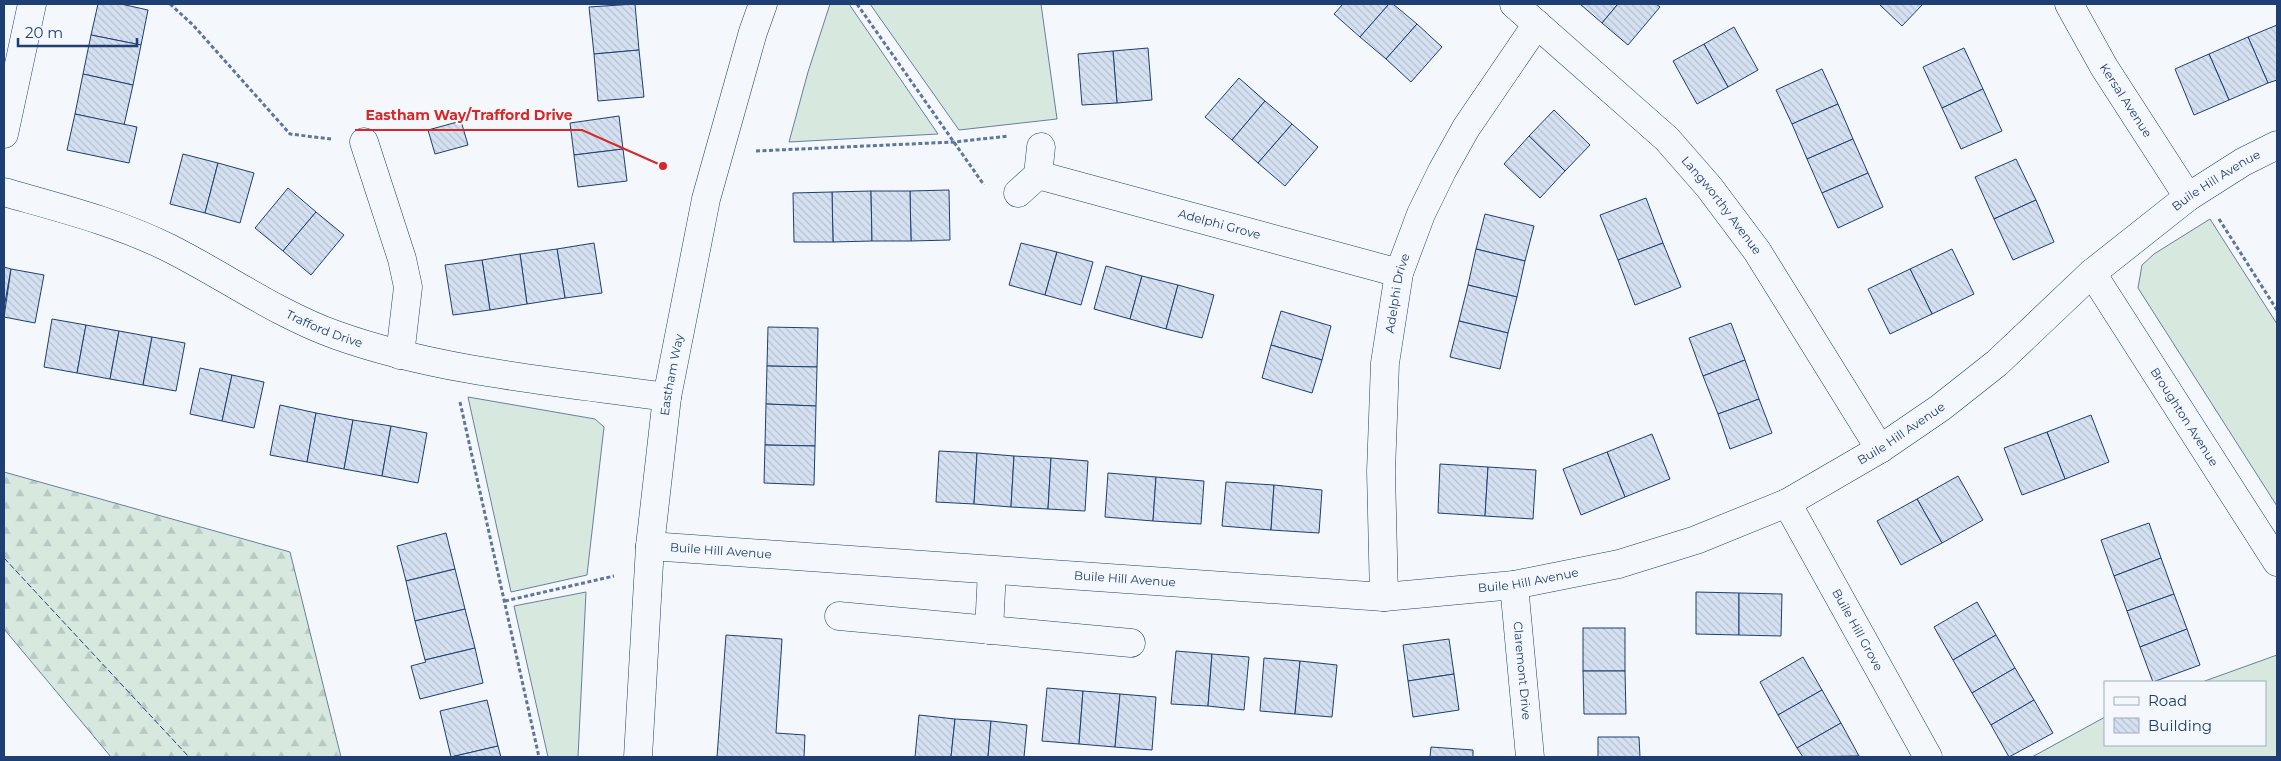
<svg xmlns="http://www.w3.org/2000/svg" width="2281" height="761" viewBox="0 0 2281 761" font-family="Montserrat,sans-serif">
	<style>
		.grass { fill: #d7e8df; stroke: #687fa3 }
		.forest { fill: url(#forest-firs); stroke: #687fa3 }
		.building { fill: url(#building-back-hatch); stroke: #1d3f73 }
		.lines { fill: none; stroke-linecap: round; stroke-linejoin: round }
		.minor-casing { stroke: #1d3f73; stroke-width: 29 }
		.path { stroke: #5e769c; stroke-width: 3; stroke-dasharray: 4 2.5; stroke-linecap: butt }
		.minor { stroke: #f4f7fb; stroke-width: 28 }
		.fence { stroke: #1d3f73; stroke-width: 1; stroke-dasharray: 6 2.5; stroke-linecap: butt }
		.labels { text-anchor: middle; stroke-width: 4; stroke-linejoin: round; paint-order: stroke }
		.street-label { font-size: 12px; fill: #1d3f73; stroke: #f4f7fb }
		.leader { fill: none; stroke: #d62828; stroke-width: 2 }
		.callout-dot { fill: #d62828; stroke: #f4f7fb; stroke-width: 2 }
		.callout-label { font-size: 14px; text-anchor: middle; font-weight: bold; fill: #d62828; stroke: #f4f7fb; stroke-width: 4; stroke-linejoin: round; paint-order: stroke }
	</style>
	<defs>
		<pattern id="forest-firs" width="22" height="20" patternUnits="userSpaceOnUse" patternTransform="scale(1.25)"><rect width="22" height="20" fill="#d7e8df"/><path d="M5 1l3.5 6h-7zM16 11l3.5 6h-7z" fill="#b8c8c3"/></pattern>
		<pattern id="building-back-hatch" width="6" height="6" patternUnits="userSpaceOnUse" patternTransform="scale(1.25)"><rect width="6" height="6" fill="#d5e0f0"/><path d="M-1 5l2 2M0 0l6 6M5-1l2 2" fill="none" stroke="#b6c1d1"/></pattern>
	</defs>
	<rect width="100%" height="100%" fill="#f4f7fb"/>
	<g class="grass">
		<polygon points="830,4 849,4 938,134 789,142 808,72"/>
		<polygon points="870,4 1041,4 1057,119 959,130"/>
		<polygon points="2210,219 2277,324 2277,506 2138,288 2142,265 2154,254"/>
		<polygon points="468,397 595,419 604,427 587,575 511,592"/>
		<polygon points="586,592 578,757 548,757 514,606"/>
		<polygon points="2277,655 2277,757 2032,757 2105,717 2105,745 2265,745 2265,682 2202,682"/>
	</g>
	<polygon class="forest" points="4,472 290,552 341,757 111,757 4,629"/>
	<g class="building">
		<polygon points="98,4 121,4 148,10 141,45 91,35"/>
		<polygon points="635,4 639,50 594,54 589,7"/>
		<polygon points="1343,4 1389,4 1360,37 1334,14"/>
		<polygon points="1389,4 1393,4 1417,24 1386,59 1360,37"/>
		<polygon points="1580,4 1618,4 1602,23"/>
		<polygon points="1618,4 1656,4 1660,7 1628,45 1602,23"/>
		<polygon points="1879,4 1923,4 1902,26"/>
		<polygon points="1417,24 1442,47 1411,82 1386,59"/>
		<polygon points="2277,25 2277,80 2268,83 2248,37"/>
		<polygon points="1734,27 1758,70 1728,87 1704,44"/>
		<polygon points="91,35 141,45 133,85 83,74"/>
		<polygon points="2248,37 2268,83 2229,100 2209,54"/>
		<polygon points="1704,44 1728,87 1697,104 1673,61"/>
		<polygon points="1148,48 1152,100 1117,103 1113,51"/>
		<polygon points="1964,48 1983,89 1942,108 1923,67"/>
		<polygon points="639,50 644,97 598,101 594,54"/>
		<polygon points="1113,51 1117,103 1082,105 1078,54"/>
		<polygon points="2209,54 2229,100 2194,115 2175,69"/>
		<polygon points="1822,69 1838,104 1792,124 1776,90"/>
		<polygon points="83,74 133,85 124,125 75,114"/>
		<polygon points="1239,78 1265,101 1232,140 1205,117"/>
		<polygon points="1983,89 2002,131 1961,149 1942,108"/>
		<polygon points="1265,101 1292,124 1258,163 1232,140"/>
		<polygon points="1838,104 1853,139 1807,159 1792,124"/>
		<polygon points="1554,110 1590,145 1565,171 1529,136"/>
		<polygon points="75,114 137,127 129,163 67,150"/>
		<polygon points="619,116 623,149 574,155 570,123"/>
		<polygon points="461,121 468,145 435,154 428,130"/>
		<polygon points="1292,124 1318,147 1285,186 1258,163"/>
		<polygon points="1529,136 1565,171 1540,198 1504,164"/>
		<polygon points="1853,139 1868,173 1822,193 1807,159"/>
		<polygon points="623,149 627,181 578,187 574,155"/>
		<polygon points="183,154 218,163 205,213 170,204"/>
		<polygon points="2016,159 2036,200 1994,219 1975,177"/>
		<polygon points="218,163 254,173 240,223 205,213"/>
		<polygon points="1868,173 1883,207 1838,228 1822,193"/>
		<polygon points="288,188 316,212 283,251 255,228"/>
		<polygon points="949,190 950,240 911,241 910,191"/>
		<polygon points="871,191 872,241 833,242 832,192"/>
		<polygon points="871,191 910,191 911,241 872,241"/>
		<polygon points="832,192 833,242 794,242 793,193"/>
		<polygon points="1646,198 1663,243 1618,260 1600,215"/>
		<polygon points="2036,200 2054,242 2013,260 1994,219"/>
		<polygon points="316,212 344,235 311,275 283,251"/>
		<polygon points="1485,214 1534,226 1525,261 1476,249"/>
		<polygon points="594,243 602,293 565,298 557,249"/>
		<polygon points="1021,243 1057,252 1045,295 1009,285"/>
		<polygon points="1663,243 1681,287 1635,305 1618,260"/>
		<polygon points="557,249 565,298 527,304 520,254"/>
		<polygon points="1476,249 1525,261 1517,297 1468,285"/>
		<polygon points="1952,249 1974,294 1932,314 1910,269"/>
		<polygon points="1057,252 1093,262 1081,305 1045,295"/>
		<polygon points="520,254 527,304 490,310 482,260"/>
		<polygon points="482,260 490,310 453,315 445,265"/>
		<polygon points="1106,266 1142,276 1130,319 1094,309"/>
		<polygon points="4,267 11,269 4,308"/>
		<polygon points="11,269 44,275 35,323 4,317"/>
		<polygon points="1910,269 1932,314 1890,334 1868,289"/>
		<polygon points="1142,276 1178,285 1166,329 1130,319"/>
		<polygon points="1178,285 1214,295 1202,338 1166,329"/>
		<polygon points="1468,285 1517,297 1508,333 1459,321"/>
		<polygon points="1281,311 1331,326 1322,360 1271,345"/>
		<polygon points="52,319 86,325 77,373 44,367"/>
		<polygon points="1459,321 1508,333 1500,369 1450,357"/>
		<polygon points="1731,323 1745,360 1703,376 1689,338"/>
		<polygon points="86,325 119,331 110,379 77,373"/>
		<polygon points="768,327 818,328 817,367 767,366"/>
		<polygon points="119,331 152,337 143,385 110,379"/>
		<polygon points="152,337 185,343 176,391 143,385"/>
		<polygon points="1271,345 1322,360 1312,393 1262,378"/>
		<polygon points="1745,360 1759,399 1718,414 1703,376"/>
		<polygon points="767,366 817,367 816,406 766,404"/>
		<polygon points="200,368 232,375 222,421 190,414"/>
		<polygon points="232,375 264,382 254,428 222,421"/>
		<polygon points="1759,399 1772,433 1730,449 1718,414"/>
		<polygon points="766,404 816,406 815,446 765,445"/>
		<polygon points="280,405 316,413 307,462 270,455"/>
		<polygon points="316,413 353,420 344,469 307,462"/>
		<polygon points="2091,415 2109,462 2065,479 2047,432"/>
		<polygon points="353,420 391,426 382,476 344,469"/>
		<polygon points="391,426 427,433 418,483 382,476"/>
		<polygon points="2047,432 2065,479 2022,495 2004,448"/>
		<polygon points="1652,434 1670,479 1625,497 1607,452"/>
		<polygon points="765,445 815,446 814,485 764,483"/>
		<polygon points="939,451 977,453 974,504 936,502"/>
		<polygon points="1607,452 1625,497 1581,515 1563,469"/>
		<polygon points="977,453 1014,456 1011,507 974,504"/>
		<polygon points="1014,456 1051,458 1048,509 1011,507"/>
		<polygon points="1051,458 1088,461 1085,511 1048,509"/>
		<polygon points="1440,464 1488,467 1485,516 1438,513"/>
		<polygon points="1488,467 1536,470 1533,519 1485,516"/>
		<polygon points="1108,473 1156,477 1153,521 1105,517"/>
		<polygon points="1958,476 1983,520 1942,543 1917,499"/>
		<polygon points="1156,477 1204,481 1201,524 1153,521"/>
		<polygon points="1226,482 1274,485 1271,530 1222,526"/>
		<polygon points="1274,485 1322,490 1319,533 1271,530"/>
		<polygon points="1917,499 1942,543 1901,565 1877,521"/>
		<polygon points="2149,523 2161,558 2114,576 2101,540"/>
		<polygon points="446,533 455,569 406,581 397,546"/>
		<polygon points="2161,558 2174,594 2127,611 2114,576"/>
		<polygon points="455,569 465,609 415,621 406,581"/>
		<polygon points="1696,592 1739,593 1739,635 1696,634"/>
		<polygon points="1739,593 1782,594 1781,636 1739,635"/>
		<polygon points="2174,594 2187,629 2140,647 2127,611"/>
		<polygon points="1977,602 1996,635 1953,660 1934,627"/>
		<polygon points="465,609 475,648 425,660 415,621"/>
		<rect x="1583" y="628" width="42" height="43"/>
		<polygon points="2187,629 2200,665 2153,682 2140,647"/>
		<polygon points="726,635 782,639 776,733 805,735 804,757 717,757"/>
		<polygon points="1996,635 2015,668 1972,693 1953,660"/>
		<polygon points="1449,639 1454,674 1408,681 1403,645"/>
		<polygon points="475,648 483,683 420,699 411,666 426,662 425,660"/>
		<polygon points="1176,651 1212,654 1208,706 1171,704"/>
		<polygon points="1212,654 1249,657 1244,710 1208,706"/>
		<polygon points="1803,657 1822,690 1778,715 1760,682"/>
		<polygon points="1264,658 1300,661 1295,714 1260,711"/>
		<polygon points="1300,661 1337,665 1332,717 1295,714"/>
		<polygon points="2015,668 2034,700 1991,725 1972,693"/>
		<polygon points="1583,671 1625,671 1626,714 1584,714"/>
		<polygon points="1454,674 1459,710 1413,717 1408,681"/>
		<polygon points="1047,688 1083,691 1079,744 1042,741"/>
		<polygon points="1822,690 1841,723 1797,748 1778,715"/>
		<polygon points="1083,691 1120,694 1115,747 1079,744"/>
		<polygon points="1120,694 1156,697 1152,750 1115,747"/>
		<polygon points="487,700 498,746 451,757 440,711"/>
		<polygon points="2034,700 2053,733 2009,757 1991,725"/>
		<polygon points="919,715 955,719 951,757 915,757"/>
		<polygon points="955,719 991,721 988,757 951,757"/>
		<polygon points="991,721 1027,725 1024,757 988,757"/>
		<polygon points="1841,723 1859,756 1803,757 1797,748"/>
		<polygon points="1598,737 1639,737 1640,757 1598,757"/>
		<polygon points="498,746 501,757 451,757"/>
		<polygon points="1431,747 1473,750 1473,757 1430,757"/>
	</g>
	<g class="lines">
		<defs>
			<g id="minor">
				<path id="s1" d="M 1514,4 L 1667,139 L 1709,187 L 1757,251 L 1880,449"/>
				<path id="s2" d="M 2069,4 L 2104,67 L 2188,197"/>
				<polyline points="4,134 32,4"/>
				<polyline points="364,142 402,259 408,287 400,355"/>
				<path id="s3" d="M 1038,175 L 1399,273"/>
				<path id="s4" d="M 4,192 C 60,208 117,222 169,248 C 225,276 277,314 336,335 C 439,372 560,382 667,397"/>
				<polyline points="1018,193 1038,175 1041,147"/>
				<path id="s5" d="M 2092,273 L 2277,562"/>
				<path id="s6" d="M 1787,503 L 1928,757"/>
				<path id="s7" d="M 650,546 L 1384,597 L 1514,585 L 1619,564 L 1696,540 L 1787,503 L 1880,449 L 1940,408 L 1997,363 L 2092,273 L 2188,197 L 2243,162 L 2277,145"/>
				<path id="s8" d="M 1514,585 L 1530,757"/>
				<path id="s9" d="M 1384,597 L 1381,471 L 1385,363 L 1399,273 L 1421,214 L 1442,171 L 1466,128 L 1537,24"/>
				<polyline points="839,616 1131,643"/>
				<polyline points="989,630 992,571"/>
				<path id="s10" d="M 638,757 L 650,546 L 667,397 L 706,199 L 753,32 L 763,4"/>
			</g>
		</defs>
		<use href="#minor" class="minor-casing"/>
		<g class="path">
			<polyline points="170,4 193,25 290,134 331,139"/>
			<polyline points="857,4 984,185"/>
			<polyline points="756,151 954,142 1009,136"/>
			<polyline points="2219,219 2277,310"/>
			<polyline points="460,402 539,757"/>
			<polyline points="505,601 614,576"/>
		</g>
		<use href="#minor" class="minor"/>
		<polyline class="fence" points="4,558 189,757"/>
	</g>
	<g class="labels">
		<g class="street-label">
			<text dy="4" stroke="none"><textPath href="#s2" startOffset="112">Kersal Avenue</textPath></text>
			<text dy="4" stroke="none"><textPath href="#s7" startOffset="1691">Buile Hill Avenue</textPath></text>
			<text dy="4" stroke="none"><textPath href="#s1" startOffset="290">Langworthy Avenue</textPath></text>
			<text dy="4" stroke="none"><textPath href="#s3" startOffset="188">Adelphi Grove</textPath></text>
			<text dy="4" stroke="none"><textPath href="#s9" startOffset="305">Adelphi Drive</textPath></text>
			<text dy="4" stroke="none"><textPath href="#s4" startOffset="350">Trafford Drive</textPath></text>
			<text dy="4" stroke="none"><textPath href="#s10" startOffset="384">Eastham Way</textPath></text>
			<text dy="4" stroke="none"><textPath href="#s5" startOffset="171">Broughton Avenue</textPath></text>
			<text dy="4" stroke="none"><textPath href="#s7" startOffset="1286">Buile Hill Avenue</textPath></text>
			<text dy="4" stroke="none"><textPath href="#s7" startOffset="71">Buile Hill Avenue</textPath></text>
			<text dy="4" stroke="none"><textPath href="#s7" startOffset="881">Buile Hill Avenue</textPath></text>
			<text dy="4" stroke="none"><textPath href="#s7" startOffset="476">Buile Hill Avenue</textPath></text>
			<text dy="4" stroke="none"><textPath href="#s6" startOffset="145">Buile Hill Grove</textPath></text>
			<text dy="4" stroke="none"><textPath href="#s8" startOffset="86">Claremont Drive</textPath></text>
		</g>
	</g>
	<path class="leader" d="M663 166L582 130H355"/>
	<circle class="callout-dot" cx="663" cy="166" r="5"/>
	<g class="callout-label">
		<text x="469" y="120">Eastham Way/Trafford Drive</text>
	</g>
	<rect width="2281" height="761" fill="none" stroke="#1d3f73" stroke-width="10"/>
	<rect x="2104" y="681" width="162" height="65" fill="#f4f7fb" stroke="#9eadc5"/>
	<rect x="2114" y="697" width="25" height="8" fill="#f4f7fb" stroke="#9eadc5"/>
	<text x="2148" y="706" font-size="15" fill="#1d3f73">Road</text>
	<rect x="2114" y="718" width="25" height="15" fill="url(#building-back-hatch)" stroke="#9eadc5"/>
	<text x="2148" y="731" font-size="15" fill="#1d3f73">Building</text>
	<path d="M18 38v8h119v-8" fill="none" stroke="#1d3f73" stroke-width="2.5"/>
	<text x="25" y="38" font-size="15" fill="#1d3f73" stroke="#f4f7fb" stroke-width="4" paint-order="stroke">20 m</text>
</svg>
